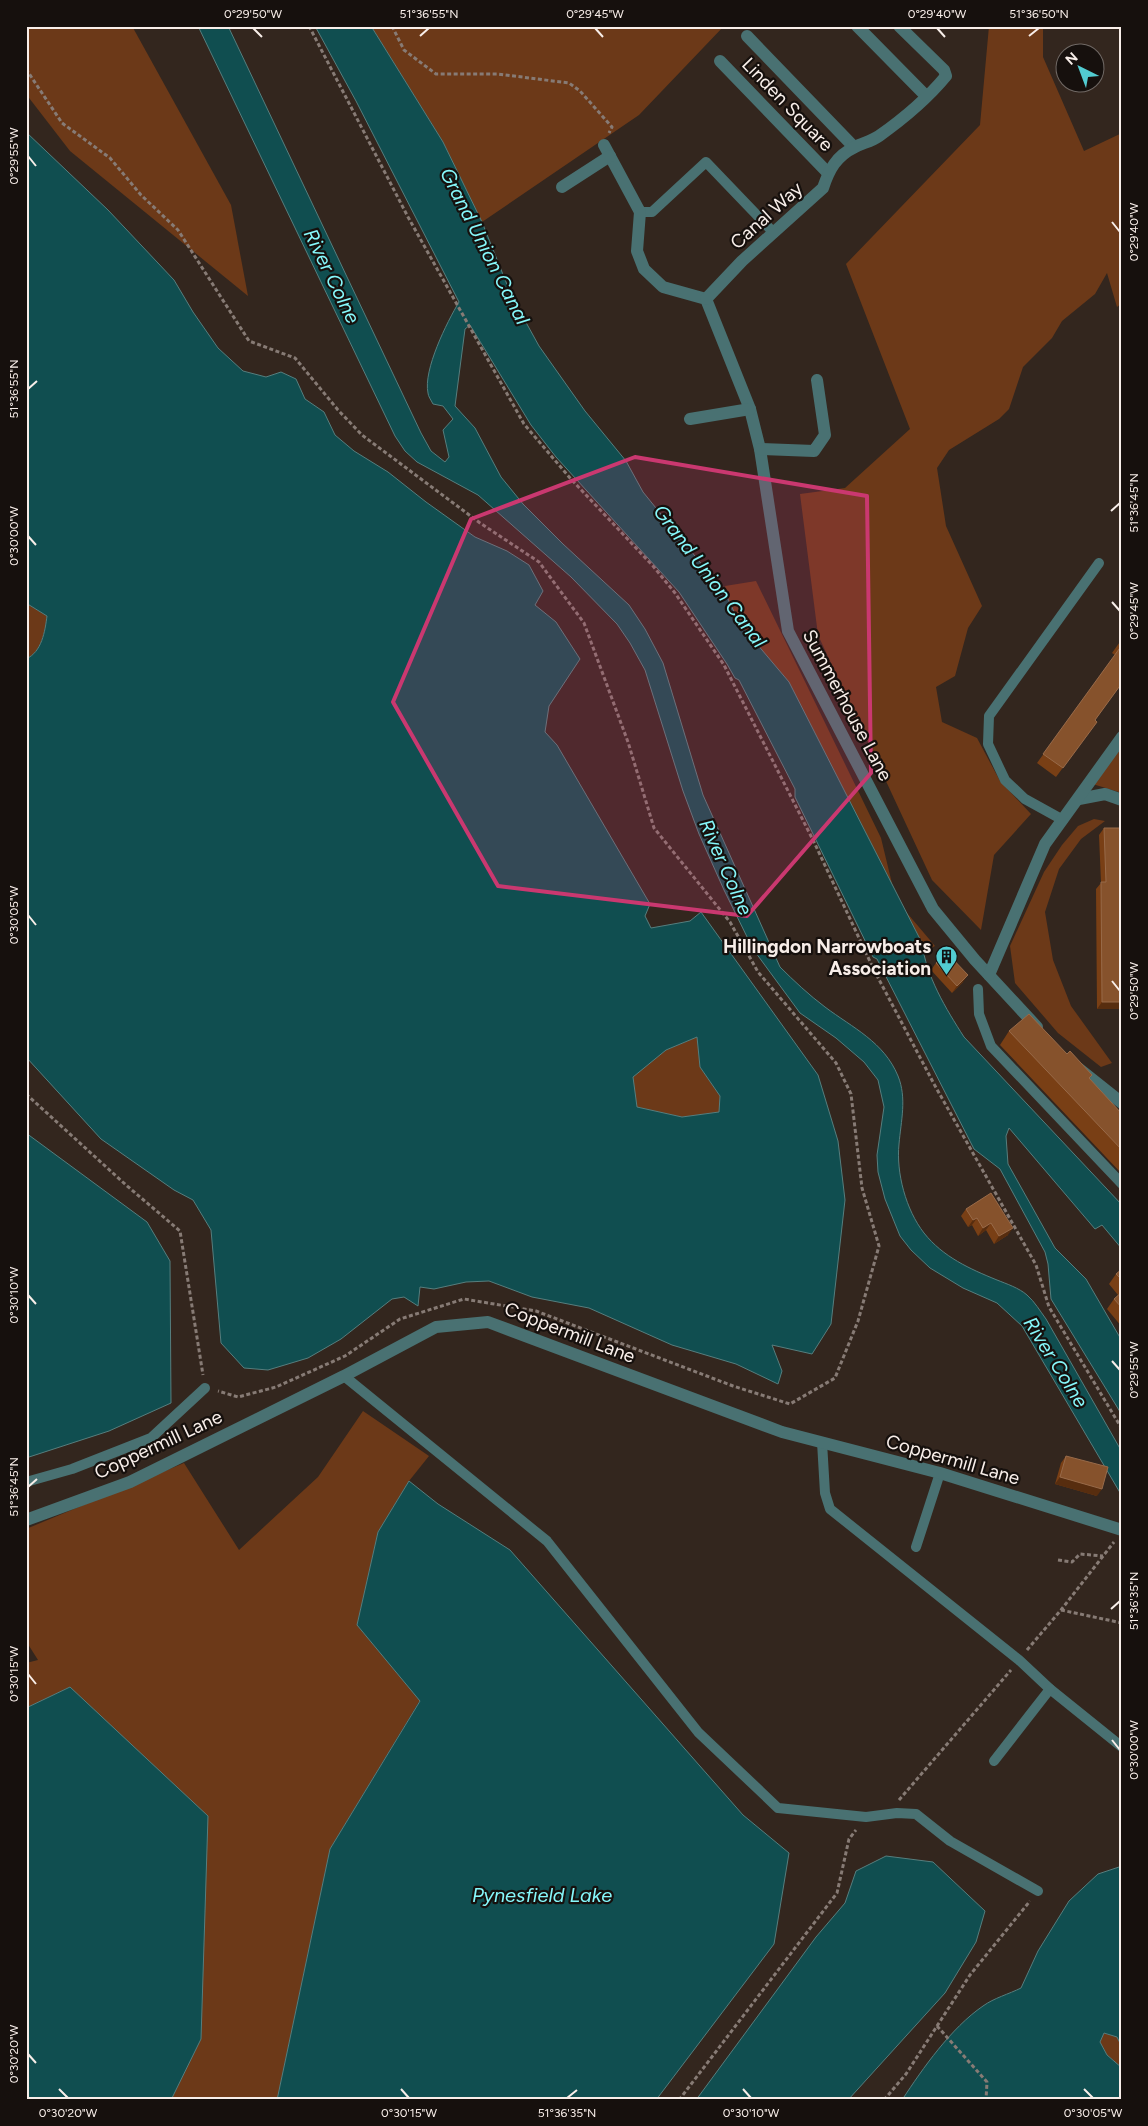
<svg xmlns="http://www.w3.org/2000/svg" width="1148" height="2126" viewBox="0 0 1148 2126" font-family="Figtree,sans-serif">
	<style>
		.green { fill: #6c3918 }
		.water { fill: #104e50; stroke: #567e7e; fill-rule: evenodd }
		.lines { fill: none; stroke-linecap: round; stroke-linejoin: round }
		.path { stroke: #877b75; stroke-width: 3; stroke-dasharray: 4 2.5; stroke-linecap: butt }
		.lane { stroke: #497172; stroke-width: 10 }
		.street { stroke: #497172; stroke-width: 12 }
		.wall { fill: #793f15 }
		.shaded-wall { fill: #572d0f }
		.building { fill: #86522c; stroke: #986a49 }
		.marked { fill: #ca3870; fill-opacity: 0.2; stroke: #ca3870; stroke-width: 4; stroke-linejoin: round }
		.ticks { fill: none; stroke: #f8eee9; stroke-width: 2 }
		.labels { text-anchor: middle; stroke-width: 4.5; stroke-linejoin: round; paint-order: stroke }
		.street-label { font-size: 19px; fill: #f8eee9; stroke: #16100d }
		.poi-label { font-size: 19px; font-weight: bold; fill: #f8eee9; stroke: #16100d; text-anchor: end }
		.water-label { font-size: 20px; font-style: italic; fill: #86f8fb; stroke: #16100d }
		.neatline { fill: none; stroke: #f8eee9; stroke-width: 2 }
		.ticks-label { font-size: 12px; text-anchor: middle; fill: #f8eee9 }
	</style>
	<rect width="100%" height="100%" fill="#33261e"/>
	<g class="green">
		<polygon points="26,26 132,26 231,205 248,296 70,151 26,94"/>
		<polygon points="371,26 724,26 639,115 482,222 443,142"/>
		<polygon points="989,26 1043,26 1043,57 1084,151 1122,133 1122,303 1117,307 1107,273 1095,294 1062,321 1052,338 1023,367 1009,409 999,419 949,450 937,468 946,526 982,606 968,628 955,676 936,687 942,722 977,738 1000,781 1031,814 994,855 981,930 932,880 818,635 800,494 845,488 910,429 846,264 980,125"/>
		<polygon points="756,581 881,838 896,900 935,946 923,952 869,902 735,638 725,586"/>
		<path d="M 26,603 L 47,616 C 45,631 42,652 26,659 Z"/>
		<polygon points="1122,729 1122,793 1086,782"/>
		<polygon points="1094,819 1105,821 1081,839 1059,869 1045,912 1053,960 1071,1006 1112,1063 1101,1067 1058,1033 1015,983 1010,946 1044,872 1062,845 1078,826"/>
		<polygon points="697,1037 700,1067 720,1096 719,1112 682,1117 637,1107 632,1077 666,1050"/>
		<polygon points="363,1411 429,1456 409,1481 378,1532 357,1625 420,1700 330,1849 277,2100 171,2100 201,2039 70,1687 26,1708 26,1663 38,1660 26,1641 26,1529 184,1463 239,1550 318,1477"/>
		<polygon points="1104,2033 1117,2037 1122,2047 1122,2068 1107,2055 1100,2042"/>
	</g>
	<g class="water">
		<path d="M 198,26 L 228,26 L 421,433 L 431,451 L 445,462 L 449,457 L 443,430 L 453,419 L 443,406 L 433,404 C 431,400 428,396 428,393 C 423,370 447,322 459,302 L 356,101 L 315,26 L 371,26 L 443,142 L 482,222 L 512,297 L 539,346 L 585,411 L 626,461 L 643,492 L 725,593 L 740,624 L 789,682 L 922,943 C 926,976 946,1009 964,1037 L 1122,1205 L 1122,1249 L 1102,1225 L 1095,1229 L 1009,1128 L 1006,1136 L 1008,1164 L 1055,1248 L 1086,1279 L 1122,1341 L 1122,1415 L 1051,1299 L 1048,1264 L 1045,1252 L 1000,1169 L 974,1149 L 877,959 L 873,957 L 795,797 L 795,789 L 739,680 L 735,678 L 727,664 L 679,592 L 556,457 L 531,425 L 470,325 L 465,329 L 455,406 L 475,428 L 501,477 L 523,504 L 563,544 L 629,605 L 645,629 L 663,663 L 703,795 L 780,967 C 794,981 809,995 825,1007 C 853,1028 884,1042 898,1076 C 907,1098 901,1121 899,1144 C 896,1173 906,1210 924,1233 C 943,1257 970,1269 997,1280 C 1007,1284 1019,1288 1027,1295 C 1035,1302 1040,1311 1046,1319 L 1122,1452 L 1122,1496 L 1022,1326 L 997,1303 L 963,1288 L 930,1268 L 911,1250 L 900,1236 L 885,1199 L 878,1172 L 877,1155 L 884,1107 L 878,1080 L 864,1062 L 836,1038 L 800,1013 L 753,949 L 724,890 L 699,834 L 683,791 L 645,670 L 630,643 L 617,624 L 571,577 L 478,495 L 417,462 L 405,451 L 395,436 Z"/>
		<path d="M 26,132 L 108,210 L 174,280 L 193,312 L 218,348 L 243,371 L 266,377 L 281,372 L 296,379 L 305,399 L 324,412 L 335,435 L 354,451 L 388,472 L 426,502 L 475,537 L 507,551 L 529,565 L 543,591 L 535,605 L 556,622 L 580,659 L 549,706 L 545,732 L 557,745 L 650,904 L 645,916 L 651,928 L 690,921 L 701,912 L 818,1075 L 838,1141 L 845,1200 L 831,1324 L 812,1354 L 772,1345 L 782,1371 L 778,1384 L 736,1364 L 672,1345 L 589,1308 L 532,1297 L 489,1281 L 466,1282 L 434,1289 L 420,1287 L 418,1306 L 404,1297 L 392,1299 L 341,1339 L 308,1358 L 268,1370 L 244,1368 L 221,1343 L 211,1230 L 193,1200 L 174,1190 L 101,1139 L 26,1057 L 26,659 C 42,652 45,631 47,616 L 26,603 ZM 697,1037 L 700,1067 L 720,1096 L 719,1112 L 682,1117 L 637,1107 L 633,1077 L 666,1050 Z"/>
		<polygon points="26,1133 147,1222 170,1261 171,1403 109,1431 26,1458"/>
		<polygon points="409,1481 438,1504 510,1550 743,1815 789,1853 774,1944 656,2100 277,2100 330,1849 420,1701 357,1625 378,1532"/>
		<polygon points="70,1687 208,1816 201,2039 171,2100 26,2100 26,1708"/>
		<polygon points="886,1856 933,1862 985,1911 976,1942 945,1993 848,2100 696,2100 816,1937 845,1903 856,1871"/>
		<path d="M 1122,1866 L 1122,2047 L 1117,2037 L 1104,2033 L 1100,2042 L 1107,2055 L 1122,2068 L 1122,2100 L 902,2100 C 923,2068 951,2028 983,2006 C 994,1998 1009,1994 1021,1988 L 1038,1951 L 1069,1901 L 1098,1874 Z"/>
	</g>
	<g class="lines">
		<g class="path">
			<polyline points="309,26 408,217 524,424 570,478 653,566 675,593 724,665 814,842 874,970 934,1084 1036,1265 1049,1307 1122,1429"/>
			<polyline points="392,26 404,50 436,74 498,74 569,83 580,91 612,127 609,133"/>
			<polyline points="26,69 62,123 110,158 141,195 178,230 249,341 295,358 338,410 362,435 480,523 539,562 584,623 628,742 654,828 730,922 758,972 836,1063 851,1094 862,1188 879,1246 858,1321 835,1378 790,1404 733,1386 536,1311 464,1299 400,1319 345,1356 276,1387 238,1397 218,1391"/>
			<polyline points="26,1094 126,1185 180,1231 203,1375"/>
			<polyline points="1058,1560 1072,1562 1080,1554 1103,1556"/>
			<polyline points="1061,1610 1122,1623"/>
			<polyline points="1027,1650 1061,1610 1114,1542"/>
			<polyline points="899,1800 1011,1670"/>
			<polyline points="937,2026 987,2082 986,2100"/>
			<polyline points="679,2100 837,1893 849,1839 856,1830"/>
			<polyline points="884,2100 906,2074 970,1975 1030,1901"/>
		</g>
		<g class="lane">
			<polyline points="640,212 652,212 706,162 774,233"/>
			<polyline points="1063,820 1025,799 1005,780 988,744 989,716 1099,563"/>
			<polyline points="978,989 979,1014 991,1046 1122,1184"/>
			<polyline points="344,1376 547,1541 698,1732 778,1808 866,1817 897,1813 916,1814 950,1841 1038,1891"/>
			<polyline points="822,1442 825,1493 830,1509 1019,1660 1050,1689 1122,1747"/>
			<polyline points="26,1482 72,1469 151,1438 205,1388"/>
			<polyline points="916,1547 940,1473"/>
			<polyline points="994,1761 1050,1689"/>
		</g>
		<g class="street">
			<polyline points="857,26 926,96"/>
			<polyline points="747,36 854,147"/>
			<polyline points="720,61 828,173"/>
			<polyline points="604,145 640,212 637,251 644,269 663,287 706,299 750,409 760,449 788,631 933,909 975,960 1037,1027"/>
			<polyline points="562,187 610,156"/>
			<path d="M 706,299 L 742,261 L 823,188 C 829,170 836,156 855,147 C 863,143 872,141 879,136 C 903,119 927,99 946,76 L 944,70 L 899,26"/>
			<polyline points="690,419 750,409"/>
			<polyline points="760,449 814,451 825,435 817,380"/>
			<polyline points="1079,799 1105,794 1122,800"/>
			<polyline points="989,975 1045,844 1122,737"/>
			<polyline points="1078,1068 1122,1103"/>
			<polyline points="26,1520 130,1482 344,1376 436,1327 488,1322 782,1432 940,1473 1122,1530"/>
		</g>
	</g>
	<g class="wall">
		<polygon points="1122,639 1122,683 1095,720 1097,722 1056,777 1037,763 1115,655 1112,653"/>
		<polygon points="1104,828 1122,828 1122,1009 1097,1009 1096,889 1101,883 1099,835"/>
		<polygon points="936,963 963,982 952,993 931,970"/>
		<polygon points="1009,1031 1067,1054 1092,1075 1089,1079 1122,1114 1122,1174 1000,1045"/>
		<polygon points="991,1193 1008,1235 994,1244 986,1230 978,1236 972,1225 968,1227 961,1216 966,1209"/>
		<polygon points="1122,1269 1122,1327 1107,1309 1114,1299 1118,1295 1109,1284 1116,1274"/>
		<polygon points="1066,1456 1097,1496 1055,1484 1061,1463"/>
	</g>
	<g class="shaded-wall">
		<polygon points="968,975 963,982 952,993 957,986"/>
		<polygon points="1102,1002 1122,1002 1122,1009 1097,1009"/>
		<polygon points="977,1218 972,1225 968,1227 973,1220"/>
		<polygon points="991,1223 986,1230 978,1236 983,1228"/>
		<polygon points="1013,1228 1008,1235 994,1244 999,1236"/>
		<polygon points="1060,1477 1102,1489 1097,1496 1055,1484"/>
	</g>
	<g class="building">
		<polygon points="1122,645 1122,683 1095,720 1097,722 1063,768 1043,754"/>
		<polygon points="1104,828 1122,828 1122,1002 1102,1002 1101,882 1106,882"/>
		<polygon points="947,953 968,975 957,986 936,963"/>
		<polygon points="1029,1014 1067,1054 1070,1051 1092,1075 1089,1078 1122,1114 1122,1150 1009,1031"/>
		<polygon points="991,1193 1013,1228 999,1236 991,1223 983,1228 977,1218 973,1220 966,1209"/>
		<polygon points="1122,1269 1122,1280 1116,1274"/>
		<polygon points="1122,1292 1122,1308 1114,1299"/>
		<polygon points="1066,1456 1108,1467 1102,1489 1060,1477"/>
	</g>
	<path class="marked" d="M 635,457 L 867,496 L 871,773 L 747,916 L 498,886 L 393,702 L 471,519 Z"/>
	<path class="ticks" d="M 253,28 L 262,37M 595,28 L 603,37M 937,28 L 945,37M 420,36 L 429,28M 1029,36 L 1039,28M 28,156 L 36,166M 1112,222 L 1120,232M 28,389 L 37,381M 1111,511 L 1120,503M 28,536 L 36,545M 1112,602 L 1120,611M 28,915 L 36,925M 1112,981 L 1120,991M 28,1295 L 36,1304M 1112,1361 L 1120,1370M 28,1487 L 37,1479M 1111,1609 L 1120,1601M 28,1674 L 36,1684M 1112,1740 L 1120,1750M 28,2054 L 36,2063M 59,2089 L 68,2098M 401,2089 L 409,2098M 743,2089 L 751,2098M 1084,2089 L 1093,2098M 567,2098 L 577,2090"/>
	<defs>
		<symbol id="building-pin" viewBox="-11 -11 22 30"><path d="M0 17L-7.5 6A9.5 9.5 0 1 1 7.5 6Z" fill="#52ccd1" stroke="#16100d"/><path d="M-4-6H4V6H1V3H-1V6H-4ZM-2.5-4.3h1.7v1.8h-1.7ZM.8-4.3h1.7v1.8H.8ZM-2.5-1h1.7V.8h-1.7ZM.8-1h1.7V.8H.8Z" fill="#111"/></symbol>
	</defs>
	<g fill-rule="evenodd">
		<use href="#building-pin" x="934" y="944" width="25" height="34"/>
	</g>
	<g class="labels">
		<g class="street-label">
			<text transform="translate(788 104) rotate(46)" y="7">Linden Square</text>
			<text transform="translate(766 215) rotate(-42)" y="7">Canal Way</text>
			<text transform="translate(848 705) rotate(62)" y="7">Summerhouse Lane</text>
			<text transform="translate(570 1332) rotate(21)" y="7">Coppermill Lane</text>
			<text transform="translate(158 1444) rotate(-25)" y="7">Coppermill Lane</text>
			<text transform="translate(953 1459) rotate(16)" y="7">Coppermill Lane</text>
		</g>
		<g class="poi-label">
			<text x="931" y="953">Hillingdon Narrowboats<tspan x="931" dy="22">Association</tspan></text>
		</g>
		<g class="water-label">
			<text transform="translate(485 246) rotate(63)" y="7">Grand Union Canal</text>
			<text transform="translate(332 276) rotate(64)" y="7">River Colne</text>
			<text transform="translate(710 576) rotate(53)" y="7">Grand Union Canal</text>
			<text transform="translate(726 867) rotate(66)" y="7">River Colne</text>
			<text transform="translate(1056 1362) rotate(58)" y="7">River Colne</text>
			<text x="542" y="1902">Pynesfield Lake</text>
		</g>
	</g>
	<rect width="1148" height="2126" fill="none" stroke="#16100d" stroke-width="55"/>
	<g transform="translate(1080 68) rotate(318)"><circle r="24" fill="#16100d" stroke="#706965"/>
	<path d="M0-4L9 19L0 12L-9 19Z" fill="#52ccd1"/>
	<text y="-8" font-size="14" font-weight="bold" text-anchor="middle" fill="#f8eee9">N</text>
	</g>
	<rect x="28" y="28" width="1092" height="2070" class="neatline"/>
	<g class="ticks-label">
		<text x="253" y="18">0°29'50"W</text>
		<text x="429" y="18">51°36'55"N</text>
		<text x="595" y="18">0°29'45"W</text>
		<text x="937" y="18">0°29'40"W</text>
		<text x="1039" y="18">51°36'50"N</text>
		<text transform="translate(14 156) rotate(-90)" y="4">0°29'55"W</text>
		<text transform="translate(1134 232) rotate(-90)" y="4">0°29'40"W</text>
		<text transform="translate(14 389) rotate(-90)" y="4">51°36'55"N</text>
		<text transform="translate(1134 503) rotate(-90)" y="4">51°36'45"N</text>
		<text transform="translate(14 536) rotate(-90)" y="4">0°30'00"W</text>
		<text transform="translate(1134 611) rotate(-90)" y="4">0°29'45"W</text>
		<text transform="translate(14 915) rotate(-90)" y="4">0°30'05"W</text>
		<text transform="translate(1134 991) rotate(-90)" y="4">0°29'50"W</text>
		<text transform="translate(14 1295) rotate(-90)" y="4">0°30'10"W</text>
		<text transform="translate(1134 1370) rotate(-90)" y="4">0°29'55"W</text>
		<text transform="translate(14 1487) rotate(-90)" y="4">51°36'45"N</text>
		<text transform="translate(1134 1601) rotate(-90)" y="4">51°36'35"N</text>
		<text transform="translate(14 1674) rotate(-90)" y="4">0°30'15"W</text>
		<text transform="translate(1134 1750) rotate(-90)" y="4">0°30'00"W</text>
		<text transform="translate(14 2054) rotate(-90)" y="4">0°30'20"W</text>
		<text x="68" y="2117">0°30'20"W</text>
		<text x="409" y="2117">0°30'15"W</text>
		<text x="567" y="2117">51°36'35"N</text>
		<text x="751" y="2117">0°30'10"W</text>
		<text x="1093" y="2117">0°30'05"W</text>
	</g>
</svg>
